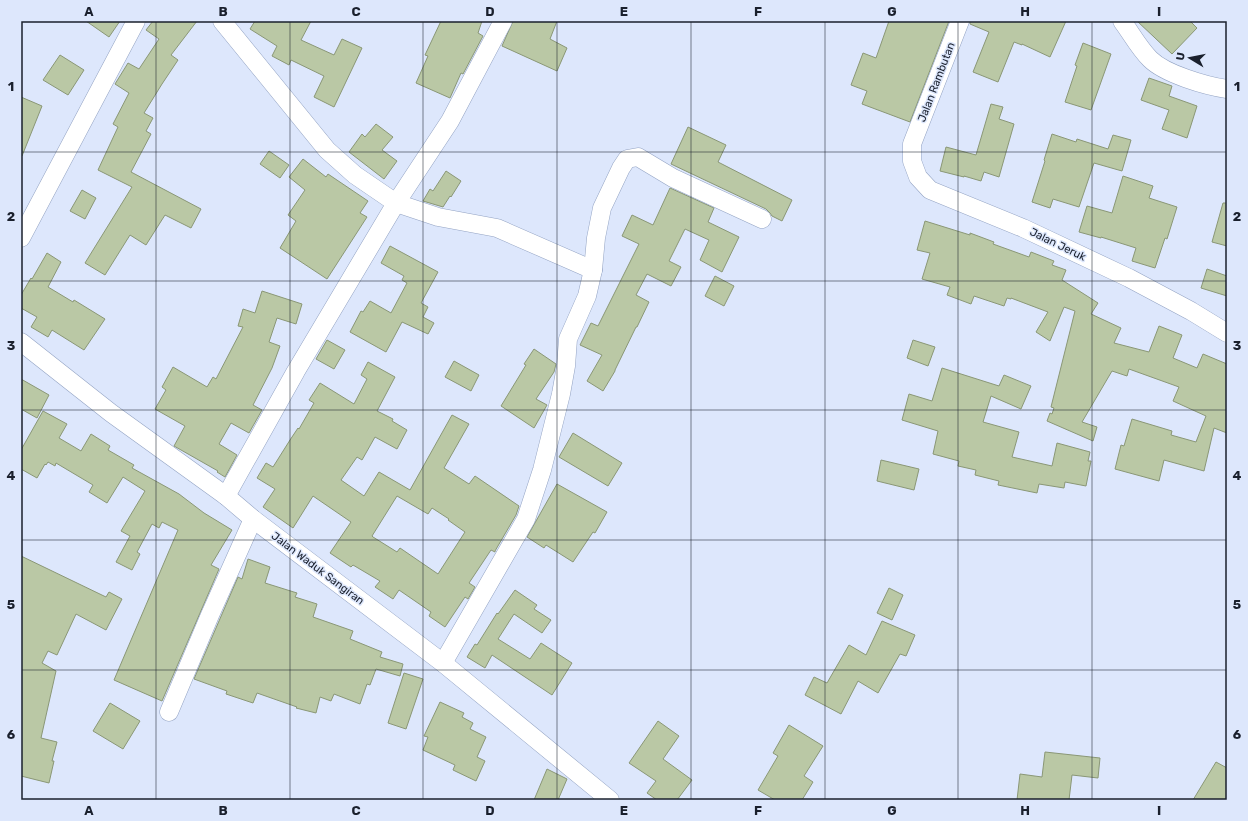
<svg xmlns="http://www.w3.org/2000/svg" width="1248" height="821" viewBox="0 0 1248 821" font-family="Rubik,sans-serif">
	<style>
		.building { fill: #bac8a5; stroke: #8a9776; fill-rule: evenodd }
		.lines { fill: none; stroke-linecap: round; stroke-linejoin: round }
		.minor-casing { stroke: #93a3c3; stroke-width: 19 }
		.minor { stroke: #fff; stroke-width: 18 }
		.grid { fill: none; stroke: #1a202d; stroke-width: 1; stroke-opacity: 0.55 }
		.labels { text-anchor: middle; stroke-width: 3; stroke-linejoin: round; paint-order: stroke }
		.street-label { font-size: 11px; fill: #1a202d; stroke: #dde7fc }
		.neatline { fill: none; stroke: #1a202d; stroke-width: 1.5 }
		.grid-label { font-size: 13px; text-anchor: middle; font-weight: bold; fill: #1a202d }
	</style>
	<rect width="100%" height="100%" fill="#dde7fc"/>
	<g class="building">
		<polygon points="86,21 120,21 109,37"/>
		<polygon points="153,21 197,21 171,55 178,60 162,84 144,113 153,118 146,131 151,134 131,172 201,209 191,228 165,215 146,245 130,235 105,275 85,263 132,187 98,170 118,127 113,124 129,93 115,84 128,63 139,69 159,39 146,30"/>
		<polygon points="255,21 311,21 301,40 334,55 342,39 362,48 334,107 314,97 324,76 291,60 289,65 272,56 277,46 250,29"/>
		<polygon points="441,21 482,21 478,33 483,36 463,74 461,73 450,98 416,83 428,56 425,55"/>
		<polygon points="513,21 557,21 550,39 567,48 557,71 502,46"/>
		<polygon points="889,21 949,21 910,122 862,104 867,91 851,85 863,53 876,58"/>
		<polygon points="970,21 1066,21 1050,57 1022,44 1022,45 1014,42 998,82 973,72 989,32 970,24"/>
		<polygon points="1137,21 1190,21 1197,28 1172,54"/>
		<polygon points="1083,43 1111,54 1091,110 1065,102 1077,66 1075,65"/>
		<polygon points="60,55 84,70 68,95 43,80"/>
		<polygon points="1149,78 1172,86 1169,96 1197,106 1187,138 1162,129 1169,110 1141,100"/>
		<polygon points="21,97 42,106 22,156 21,156"/>
		<polygon points="991,104 1003,107 999,119 1014,124 999,177 984,172 981,181 964,176 964,177 940,171 946,147 976,155"/>
		<polygon points="376,124 393,137 382,150 397,161 384,179 349,152 362,134 365,137"/>
		<polygon points="688,127 726,145 718,162 792,200 782,221 772,216 770,213 766,209 671,164"/>
		<polygon points="1052,134 1076,142 1077,139 1108,149 1113,135 1131,140 1122,171 1094,163 1079,207 1053,199 1050,208 1032,202 1045,161 1044,160"/>
		<polygon points="269,151 289,165 280,178 260,164"/>
		<polygon points="303,159 326,177 328,174 368,201 360,213 367,217 327,279 280,248 296,221 288,215 305,190 289,177"/>
		<polygon points="446,171 461,181 451,197 450,196 443,207 423,201 430,189 433,191"/>
		<polygon points="1123,176 1153,186 1149,198 1177,207 1167,239 1165,238 1155,268 1132,261 1136,248 1101,237 1101,238 1079,232 1087,206 1112,213"/>
		<polygon points="670,188 714,208 708,222 739,237 722,272 700,260 709,240 685,229 669,261 681,267 671,286 647,274 636,295 649,302 637,327 636,327 615,370 615,371 603,391 587,381 602,355 580,345 591,323 598,326 639,244 622,236 632,215 653,225"/>
		<polygon points="82,190 96,198 85,219 70,211"/>
		<polygon points="1223,203 1227,203 1227,246 1212,242"/>
		<polygon points="925,221 970,235 970,233 994,242 993,244 1029,257 1031,252 1054,261 1052,265 1066,270 1062,280 1098,303 1091,314 1121,328 1114,343 1149,352 1159,326 1182,335 1173,358 1197,368 1203,354 1227,364 1227,433 1214,428 1204,471 1164,460 1159,481 1115,469 1121,445 1124,446 1132,419 1172,431 1171,435 1196,442 1206,416 1173,401 1179,387 1129,369 1127,376 1112,371 1082,422 1097,427 1093,441 1047,421 1050,413 1052,414 1054,408 1051,407 1075,311 1064,307 1050,341 1036,332 1048,312 1011,298 1011,299 1007,298 1004,306 974,296 971,304 947,295 950,287 922,279 930,253 917,250"/>
		<polygon points="390,246 438,272 421,303 428,307 423,317 434,323 428,334 402,322 386,352 350,332 361,311 363,312 370,301 391,313 407,283 402,280 404,276 381,263"/>
		<polygon points="47,253 61,262 48,287 73,302 74,300 105,319 84,350 52,330 48,337 31,327 37,317 21,308 21,295 31,278 32,279"/>
		<polygon points="1207,269 1227,276 1227,296 1201,288"/>
		<polygon points="715,276 734,286 724,306 705,296"/>
		<polygon points="262,291 302,304 296,324 277,318 269,342 280,346 272,368 253,405 262,410 249,433 231,423 219,444 237,455 225,477 217,472 218,471 174,446 185,426 155,409 166,390 162,387 173,367 207,387 213,377 216,379 243,327 238,326 243,309 255,313"/>
		<polygon points="327,340 345,350 334,369 316,359"/>
		<polygon points="913,340 935,347 928,366 907,358"/>
		<polygon points="534,349 556,364 554,372 536,399 547,405 534,428 501,406 526,365 524,364"/>
		<polygon points="454,361 479,375 471,391 445,377"/>
		<path d="M 368,362 L 395,377 L 377,411 L 393,419 L 392,421 L 407,430 L 397,449 L 375,437 L 362,460 L 357,457 L 341,480 L 364,496 L 379,472 L 410,490 L 452,415 L 469,424 L 444,468 L 469,484 L 475,476 L 519,506 L 516,515 L 495,551 L 495,552 L 491,550 L 469,583 L 475,587 L 468,599 L 465,597 L 445,627 L 429,616 L 431,612 L 399,590 L 393,599 L 375,587 L 380,581 L 353,565 L 351,567 L 330,553 L 351,522 L 313,496 L 293,528 L 263,507 L 275,489 L 257,478 L 266,463 L 273,467 L 290,440 L 298,428 L 299,429 L 314,403 L 309,400 L 320,383 L 354,404 L 367,379 L 361,375 ZM 397,496 L 428,514 L 432,508 L 449,519 L 448,520 L 465,532 L 438,574 L 400,548 L 397,552 L 373,537 L 372,536 Z"/>
		<polygon points="942,368 999,386 1004,375 1031,386 1021,409 991,396 983,422 1019,432 1012,457 1052,466 1057,443 1090,452 1088,461 1091,461 1086,486 1065,482 1064,488 1039,484 1037,493 998,485 999,481 975,475 976,470 958,466 959,461 933,454 938,431 902,420 909,394 932,401"/>
		<polygon points="21,379 49,395 37,418 21,409"/>
		<polygon points="43,411 67,424 59,438 81,451 91,434 110,446 108,450 134,465 132,468 179,494 204,513 232,530 211,565 219,569 162,701 114,680 178,530 162,522 159,528 152,524 137,552 140,554 132,570 116,562 130,536 121,531 145,491 123,477 107,503 89,492 93,485 56,463 55,466 48,462 46,465 45,464 37,478 21,469 21,450"/>
		<polygon points="573,433 622,463 608,486 559,457"/>
		<polygon points="881,460 919,469 914,490 877,481"/>
		<polygon points="557,484 607,512 595,533 593,532 573,562 546,545 544,548 527,537"/>
		<polygon points="21,556 106,597 109,592 122,599 106,630 76,614 57,655 48,651 42,663 56,671 41,738 57,742 52,761 54,761 49,783 21,776"/>
		<polygon points="248,559 270,567 265,583 297,593 295,597 317,604 313,617 353,631 350,639 382,652 380,657 403,664 400,676 376,669 370,685 367,684 360,704 334,694 331,701 320,697 316,713 296,708 297,707 257,693 253,703 226,694 227,691 194,679 238,577 242,579"/>
		<polygon points="889,588 903,595 892,620 877,613"/>
		<polygon points="515,590 537,605 534,609 551,620 542,633 514,614 498,639 530,659 541,643 572,663 552,695 492,655 485,668 467,657 475,644 477,645 497,613 498,614"/>
		<polygon points="882,621 915,635 906,656 900,654 878,693 858,681 841,714 805,695 814,677 827,683 849,645 866,655"/>
		<polygon points="404,673 423,679 406,729 388,723"/>
		<polygon points="440,702 464,713 462,717 473,723 470,729 486,737 477,757 485,761 476,781 453,770 455,765 423,750 428,737 424,736"/>
		<polygon points="110,703 140,721 123,749 93,731"/>
		<polygon points="658,721 679,736 663,759 692,780 677,800 657,800 647,793 656,781 629,763"/>
		<polygon points="789,725 823,746 804,776 813,782 802,800 775,800 758,790 778,756 773,753"/>
		<polygon points="1045,752 1100,758 1098,778 1072,775 1069,800 1017,800 1020,774 1042,777"/>
		<polygon points="1216,762 1227,768 1227,800 1193,800"/>
		<polygon points="547,769 567,779 558,800 534,800"/>
	</g>
	<g class="lines">
		<defs>
			<g id="minor">
				<polyline points="222,21 327,150 355,175 396,203 438,217 497,228 593,270"/>
				<polyline points="960,21 912,144 912,161 918,177 930,190 1023,228 1129,278 1191,311 1227,333"/>
				<path d="M 1122,21 C 1131,33 1139,48 1150,59 C 1165,74 1206,86 1227,89"/>
				<polyline points="21,238 136,21"/>
				<polyline points="21,342 111,413 226,496 253,519 443,663 610,800"/>
				<polyline points="226,496 296,371 396,203 450,121 503,21"/>
				<polyline points="443,663 526,519 542,470 561,394 566,366 568,339 587,296 593,270 596,238 602,208 621,168 627,159 638,157 673,178 762,219"/>
				<polyline points="169,712 210,615 253,519"/>
			</g>
		</defs>
		<use href="#minor" class="minor-casing"/>
		<use href="#minor" class="minor"/>
	</g>
	<path class="grid" d="M 156,21 L 156,800M 290,21 L 290,800M 423,21 L 423,800M 557,21 L 557,800M 691,21 L 691,800M 825,21 L 825,800M 958,21 L 958,800M 1092,21 L 1092,800M 21,152 L 1227,152M 21,281 L 1227,281M 21,410 L 1227,410M 21,540 L 1227,540M 21,670 L 1227,670"/>
	<g class="labels">
		<g class="street-label">
			<text transform="translate(936 82) rotate(-69)" y="4">Jalan Rambutan</text>
			<text transform="translate(1058 244) rotate(26)" y="4">Jalan Jeruk</text>
			<text transform="translate(318 568) rotate(37)" y="4">Jalan Waduk Sangiran</text>
		</g>
	</g>
	<rect width="1248" height="821" fill="none" stroke="#dde7fc" stroke-width="44"/>
	<g transform="translate(1190 58) rotate(280)" stroke="#dde7fc" stroke-width="3" paint-order="stroke">
	<path d="M0-3L7 15L0 10L-7 15Z" fill="#1a202d"/>
	<text y="-6" font-size="11" font-weight="bold" text-anchor="middle" fill="#1a202d">U</text>
	</g>
	<rect x="22" y="22" width="1204" height="777" class="neatline"/>
	<g class="grid-label">
		<text x="89" y="16">A</text>
		<text x="223" y="16">B</text>
		<text x="356" y="16">C</text>
		<text x="490" y="16">D</text>
		<text x="624" y="16">E</text>
		<text x="758" y="16">F</text>
		<text x="892" y="16">G</text>
		<text x="1025" y="16">H</text>
		<text x="1159" y="16">I</text>
		<text x="11" y="91">1</text>
		<text x="1237" y="91">1</text>
		<text x="11" y="221">2</text>
		<text x="1237" y="221">2</text>
		<text x="11" y="350">3</text>
		<text x="1237" y="350">3</text>
		<text x="11" y="480">4</text>
		<text x="1237" y="480">4</text>
		<text x="11" y="609">5</text>
		<text x="1237" y="609">5</text>
		<text x="11" y="739">6</text>
		<text x="1237" y="739">6</text>
		<text x="89" y="815">A</text>
		<text x="223" y="815">B</text>
		<text x="356" y="815">C</text>
		<text x="490" y="815">D</text>
		<text x="624" y="815">E</text>
		<text x="758" y="815">F</text>
		<text x="892" y="815">G</text>
		<text x="1025" y="815">H</text>
		<text x="1159" y="815">I</text>
	</g>
</svg>
